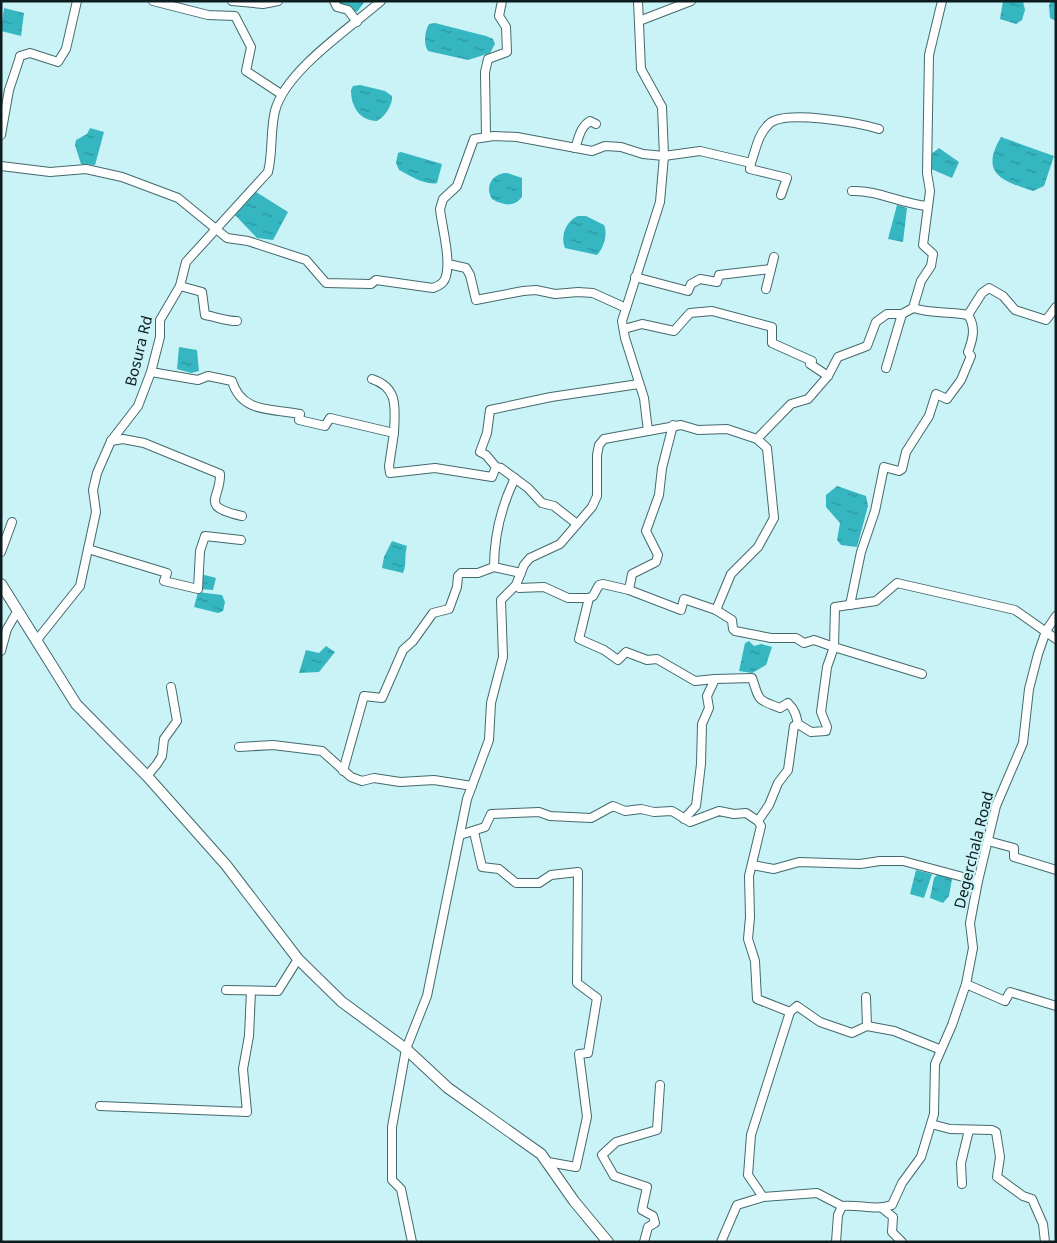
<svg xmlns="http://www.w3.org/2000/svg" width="1057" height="1243" viewBox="0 0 1057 1243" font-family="'Noto Sans',sans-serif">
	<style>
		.water { fill: url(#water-ripples) }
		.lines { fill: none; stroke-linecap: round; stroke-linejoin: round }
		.minor-casing { stroke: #43696c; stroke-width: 10 }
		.major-casing { stroke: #43696c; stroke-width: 12 }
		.minor { stroke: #fff; stroke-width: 8 }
		.major { stroke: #fff; stroke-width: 10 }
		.labels { text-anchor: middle; stroke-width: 4.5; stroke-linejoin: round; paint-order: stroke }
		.street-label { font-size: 15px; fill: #0d1c1e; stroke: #caf3f7 }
	</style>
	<defs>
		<pattern id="water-ripples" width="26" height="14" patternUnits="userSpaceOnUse" patternTransform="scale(1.25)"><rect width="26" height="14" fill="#35b6c0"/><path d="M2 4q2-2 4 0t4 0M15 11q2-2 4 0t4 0" fill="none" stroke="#2b939b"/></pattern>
	</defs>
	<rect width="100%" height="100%" fill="#caf3f7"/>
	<g class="water">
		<polygon points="338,1 365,1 357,12 341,5"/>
		<polygon points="1003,1 1023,1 1025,10 1022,20 1016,24 1000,19"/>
		<polygon points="1051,1 1056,1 1056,21 1050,18 1049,5"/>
		<polygon points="4,8 24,13 21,36 1,31"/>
		<path d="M 435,23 L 486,36 L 493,39 L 495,44 L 490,53 L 468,60 L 428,51 C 423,43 425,31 429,24 Z"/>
		<path d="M 360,85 L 385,91 L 392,96 C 393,104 385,117 377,121 C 360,121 351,107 351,90 L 353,86 Z"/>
		<polygon points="90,128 104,132 95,165 81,164 75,145 76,140 87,134"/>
		<path d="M 1001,137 L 1054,156 L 1044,186 L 1033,191 C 1003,181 979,174 1001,137 Z"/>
		<polygon points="939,148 959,162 952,178 929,168 930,155"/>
		<path d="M 401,152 L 442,164 L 437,183 C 426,186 409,175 399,170 L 396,163 L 398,153 Z"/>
		<path d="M 507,173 L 522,178 L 522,197 C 513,208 503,205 492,199 C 484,186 493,173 507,173 Z"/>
		<polygon points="256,192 288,212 273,240 257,238 235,215"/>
		<polygon points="897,205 907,208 903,242 888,239"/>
		<path d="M 578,216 L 586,216 L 604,225 C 608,233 604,248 597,255 L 565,248 C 560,236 566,221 578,216 Z"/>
		<polygon points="179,347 197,350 199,371 191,373 177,369"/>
		<polygon points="837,486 866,496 868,506 857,547 841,545 837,540 840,523 826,507 826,495"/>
		<path d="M 392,541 L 407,546 C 404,556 407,564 403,573 L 382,568 L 384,557 Z"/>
		<polygon points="201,574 216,578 213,590 200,589"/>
		<polygon points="198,592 222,595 225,602 223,611 218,613 194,607"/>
		<polygon points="749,641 754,646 761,644 772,647 766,665 752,673 739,671 745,643"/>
		<polygon points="326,646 335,652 319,672 299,673 306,650 319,653"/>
		<polygon points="916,870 932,874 924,898 910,894"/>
		<polygon points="938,874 952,879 949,896 943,903 930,898 934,878"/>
	</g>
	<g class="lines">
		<defs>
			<g id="minor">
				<polyline points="153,1 208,15 235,16 251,47 246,71 281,94"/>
				<polyline points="232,1 263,4 278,1"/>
				<polyline points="334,1 337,7 348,10 357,22"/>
				<polyline points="638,1 641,69 662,107 664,156 660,202 622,321 625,338 644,398 648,431"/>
				<polyline points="639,21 691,1"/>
				<polyline points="1,135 9,90 19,60 20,56 30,53 58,62 66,49 77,1"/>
				<polyline points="486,136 485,72 488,59 507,52 506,27 499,16 502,1"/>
				<path d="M 575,148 C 579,138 580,127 590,121 L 596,124"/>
				<path d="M 751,163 C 756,149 758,134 769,124 C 784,109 859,123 879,129"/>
				<path d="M 1,166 L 50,172 L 86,169 L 122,177 L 178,198 L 227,238 L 248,241 L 306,260 L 326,283 L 371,284 L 376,280 L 433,288 C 438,286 443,284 445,279 C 452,262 442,228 440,209 L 443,199 L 457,186 L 474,139 L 494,136 L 517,137 L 592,151 L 605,146 L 621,147 L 643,154 L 664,156 L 700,151 L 751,163 L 750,169 L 787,178 L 781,195"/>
				<path d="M 852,191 C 878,190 901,204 928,206"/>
				<polyline points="448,264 466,268 470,275 476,300 523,291 536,290 555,294 578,292 593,293 626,308"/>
				<polyline points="771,269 774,257"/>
				<polyline points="635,277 688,291 691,284 700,279 717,282 719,275 771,269 766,289"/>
				<path d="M 180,286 L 202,292 L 205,315 C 217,317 225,321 237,321"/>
				<path d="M 913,308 C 933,314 948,311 968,315 L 982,293 L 989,288 L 1003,296 L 1015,310 L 1046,320 L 1056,307"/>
				<polyline points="624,329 642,324 674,331 690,313 712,311 772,327 772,343 812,361 810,364 828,376"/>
				<polyline points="886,368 902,314"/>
				<path d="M 151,372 L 198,380 L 208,376 L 232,381 C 242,414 272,408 300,414 L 299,420 L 325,426 L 330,418 L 394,433 L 389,466 L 390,473 L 435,468 L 492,477 L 496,467 L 501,468 L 528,488 L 542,503 L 554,506 L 577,524"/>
				<path d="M 372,379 C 399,388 395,408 394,433"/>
				<path d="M 111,441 L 123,439 L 144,443 L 220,474 C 221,499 198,506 242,516"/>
				<polyline points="496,467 486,455 480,452 487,433 490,410 551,397 639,384"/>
				<polyline points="88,549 167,573 164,581 198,589 200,551 205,536 241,540"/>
				<polyline points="1,552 12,522"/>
				<path d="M 494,567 C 494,534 501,507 515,478"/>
				<polyline points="516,585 519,588 544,587 568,598 589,598 579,639 604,650 618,660 626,652 647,660 657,659 695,681 715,679"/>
				<polyline points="629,590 632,574 656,562 658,555 646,531 659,495 662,468 673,425"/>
				<polyline points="589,598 593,596 599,585 603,584 629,590 681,610 684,599 716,610 731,574 758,547 774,518 767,448 757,439"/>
				<path d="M 850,605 L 861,552 L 875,511 L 884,467 L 899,471 L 902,469 L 906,452 L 929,416 L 936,394 L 947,399 L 961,380 L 971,356 L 968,352 C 973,339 976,327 968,315"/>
				<polyline points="716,610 732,620 733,629 735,631 771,638 796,638 804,643 814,640 834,647 827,667 821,712 827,727 826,731 811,732 798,724 794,726 788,770 778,783 769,805 758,821 761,826 749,876 750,917 748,939 755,961 757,999 790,1012 751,1135 748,1175 763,1197 737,1205 721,1242"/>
				<path d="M 36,641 L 80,586 L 96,512 L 93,490 L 97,473 L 111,441 L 138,406 L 151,372 L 160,337 L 160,320 L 180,286 L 186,262 L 268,172 C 273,152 270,131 275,111 C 285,71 350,28 381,1"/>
				<polyline points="1,651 7,629 18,610"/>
				<polyline points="922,674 834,647 835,607 876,601 897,583 1015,610 1056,639"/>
				<polyline points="239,747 273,745 322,751 351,777 362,781 374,778 400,782 434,780 472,786"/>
				<polyline points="343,771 364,696 382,698 403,650 413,641 433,613 449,609 457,587 458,576 461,573 478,573 494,567 521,573"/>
				<polyline points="147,776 157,764 162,756 164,739 177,721 171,687"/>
				<path d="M 684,819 L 696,806 L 701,764 L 702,724 L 709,708 L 707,696 L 715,679 L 752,678 C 760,701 756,699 780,708 L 788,703 C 795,710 796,715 798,724"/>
				<polyline points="474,832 482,867 499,869 516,883 539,883 551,875 578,872 577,983 597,998 588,1053 579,1054 587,1117 576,1167 548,1162"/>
				<polyline points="460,835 485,827 491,814 539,812 550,816 591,818 613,806 625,811 641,809 654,812 672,811 690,822 719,811 734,814 746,813 758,821"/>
				<polyline points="988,841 1014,848 1014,857 1056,870"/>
				<polyline points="752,865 774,869 799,862 860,864 880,861 903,861 978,881"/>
				<polyline points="966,984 1005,1001 1010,992 1056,1006"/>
				<polyline points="226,990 278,991 298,959"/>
				<polyline points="790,1012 797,1006 820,1022 852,1033 867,1026 866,997"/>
				<polyline points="867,1026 894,1031 939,1049"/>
				<polyline points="100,1106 247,1112 243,1069 249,1036 251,991"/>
				<polyline points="931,1124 950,1129 992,1130 996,1132 1000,1157 997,1177 1023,1196 1032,1199 1043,1224 1045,1242"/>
				<polyline points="962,1184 961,1163 969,1130"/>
				<polyline points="763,1197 817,1193 842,1206"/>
				<polyline points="882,1208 893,1217 892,1232 902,1242"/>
				<polyline points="412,1242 401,1189 392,1180 392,1127 406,1049 427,996 467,799 489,740 491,703 503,657 501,600 516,585 524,565 530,558 560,544 592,507 597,496 597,455 599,445 604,439 681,425 698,430 727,429 757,439 791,404 808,399 828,376 838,357 867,346 876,322 887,314 902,314 913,308 921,281 931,266 933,254 923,245 930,191 927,173 929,55 942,1"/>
				<polyline points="644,1242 648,1227 655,1223 653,1216 642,1210 647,1187 614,1176 602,1155 616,1142 657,1130 660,1085"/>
				<path d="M 836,1242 L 838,1215 L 842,1206 C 859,1204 876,1211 892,1205 L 902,1183 L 921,1157 L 934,1114 L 935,1064 L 952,1025 L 966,984 L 973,948 L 970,923 L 978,881 L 996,806 L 1023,743 L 1029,689 L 1038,654 L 1046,631 L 1056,616"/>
			</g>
			<polyline id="major" points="1,584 76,704 147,776 226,865 298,959 342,1002 406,1049 448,1088 541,1154 574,1201 608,1242"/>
		</defs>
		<use href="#minor" class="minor-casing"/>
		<use href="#major" class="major-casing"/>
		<use href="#minor" class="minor"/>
		<use href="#major" class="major"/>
	</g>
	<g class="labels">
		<g class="street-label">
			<text transform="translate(139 351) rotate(-76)" y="5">Bosura Rd</text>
			<text transform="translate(974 850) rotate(-76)" y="5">Degerchala Road</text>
		</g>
	</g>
	<rect width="1057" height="1243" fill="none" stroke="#0d1c1e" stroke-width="5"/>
</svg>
